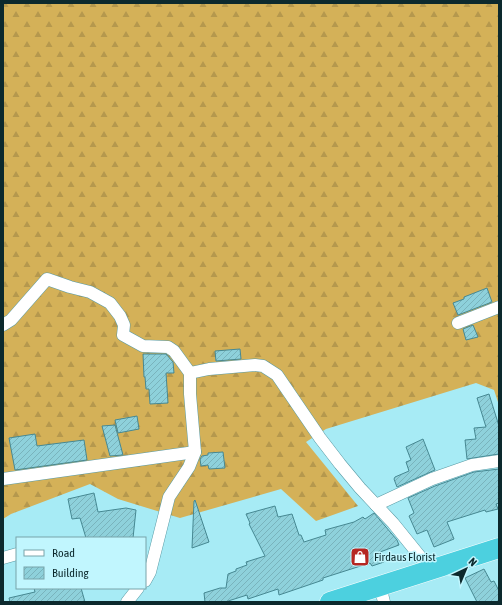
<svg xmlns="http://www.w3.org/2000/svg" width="502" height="605" viewBox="0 0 502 605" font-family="'Asap Condensed',sans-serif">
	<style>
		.forest { fill: url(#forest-firs) }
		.building { fill: url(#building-hatch); stroke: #468892 }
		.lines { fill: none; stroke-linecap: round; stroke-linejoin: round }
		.minor-casing { stroke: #589aa4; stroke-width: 13 }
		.trunk-casing { stroke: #fff; stroke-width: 21 }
		.minor { stroke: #fff; stroke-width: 12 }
		.trunk { stroke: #4cd0df; stroke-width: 20 }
		.labels { text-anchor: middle; stroke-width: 3; stroke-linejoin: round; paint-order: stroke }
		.poi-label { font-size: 12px; fill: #0c292d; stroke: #c1f6fe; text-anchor: start }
	</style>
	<defs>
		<pattern id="forest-firs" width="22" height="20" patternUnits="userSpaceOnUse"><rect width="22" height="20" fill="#d4b158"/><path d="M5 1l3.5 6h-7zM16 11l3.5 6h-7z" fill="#b5984d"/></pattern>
		<pattern id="building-hatch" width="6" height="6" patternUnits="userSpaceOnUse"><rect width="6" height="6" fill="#8ed1db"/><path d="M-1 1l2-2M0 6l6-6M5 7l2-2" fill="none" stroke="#79b3bc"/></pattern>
	</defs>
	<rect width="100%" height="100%" fill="#a7ebf5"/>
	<polygon class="forest" points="3,3 499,3 499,405 494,390 476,383 326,429 306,442 358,506 316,521 281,489 180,518 118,499 90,484 11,514 3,519"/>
	<g class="building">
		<polygon points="487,288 492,302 458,315 453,303 464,299 464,297"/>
		<polygon points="473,325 478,337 466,340 463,329"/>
		<polygon points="240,349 241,359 216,361 215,351"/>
		<polygon points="143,354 166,354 173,362 174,373 166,373 168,403 150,404 149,389 146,389 145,377 144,377"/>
		<polygon points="489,394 499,426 499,454 467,459 465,440 476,439 474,428 486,427 477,398"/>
		<polygon points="137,416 139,429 118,433 115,420"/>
		<polygon points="115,425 123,455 110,456 102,426"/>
		<polygon points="35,434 37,446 84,440 87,460 15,470 9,438"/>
		<polygon points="423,439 435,470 397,487 394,479 395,477 409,471 406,462 411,460 406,447"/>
		<polygon points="223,452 225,468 209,469 208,465 201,466 200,459 202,456 208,455 208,453"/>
		<polygon points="499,469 499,503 496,504 498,509 486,512 485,510 447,522 454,539 434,547 427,530 417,534 409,516 414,513 408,498 435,486 474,472"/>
		<polygon points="94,493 98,512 126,508 136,510 133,538 86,538 80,518 72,519 68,499"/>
		<polygon points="195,500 209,542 192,548 194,501"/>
		<polygon points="275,506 278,517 292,514 299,535 301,535 304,542 326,535 325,530 354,522 363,517 365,519 374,513 397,540 399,545 380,552 384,562 372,566 370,563 323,578 323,580 279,595 278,589 248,599 247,595 225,602 205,602 204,593 220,588 226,588 228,574 236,571 236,569 247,565 246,562 265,556 249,524 250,523 246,514"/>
		<polygon points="484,569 491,582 494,581 499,591 499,602 477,602 465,578"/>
		<polygon points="34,588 81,588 85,602 10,602 9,598 35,592"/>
	</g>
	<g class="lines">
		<defs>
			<g id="minor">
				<polyline points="458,323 499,307"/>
				<polyline points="3,325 11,320 47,279 70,287 90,292 110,303 120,316 124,325 123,335 143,346 168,347 174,351 190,373 190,394 195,452 189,467 169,497 150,572 145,581"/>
				<polyline points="190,373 209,369 255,365 263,366 277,375 320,438 340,464 360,488 393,523 431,570"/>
				<polyline points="3,479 195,452"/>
				<polyline points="376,505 432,479 472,465 499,461"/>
				<polyline points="3,558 17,554"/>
				<polyline points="380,586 384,602"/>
				<polyline points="127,602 138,588"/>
			</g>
			<polyline id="trunk" points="330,602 499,548"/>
		</defs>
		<use href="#minor" class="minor-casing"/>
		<use href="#trunk" class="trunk-casing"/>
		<use href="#minor" class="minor"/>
		<use href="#trunk" class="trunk"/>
	</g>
	<defs>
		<symbol id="shop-square" viewBox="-11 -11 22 22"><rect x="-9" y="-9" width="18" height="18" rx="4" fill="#b62722" stroke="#c1f6fe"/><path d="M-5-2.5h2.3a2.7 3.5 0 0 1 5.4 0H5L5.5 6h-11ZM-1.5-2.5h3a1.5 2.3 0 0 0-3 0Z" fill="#fff"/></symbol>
	</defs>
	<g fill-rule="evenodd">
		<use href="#shop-square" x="349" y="546" width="22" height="22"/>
	</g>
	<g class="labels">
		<g class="poi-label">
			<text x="374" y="561">Firdaus Florist</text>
		</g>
	</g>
	<rect width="502" height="605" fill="none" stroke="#0c292d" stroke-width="8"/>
	<rect x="16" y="537" width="130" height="52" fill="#c1f6fe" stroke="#79a4aa"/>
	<rect x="24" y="550" width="20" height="6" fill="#ffffff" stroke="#79a4aa"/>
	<text x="52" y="557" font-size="12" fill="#0c292d">Road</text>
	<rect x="24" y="567" width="20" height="12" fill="url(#building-hatch)" stroke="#79a4aa"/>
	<text x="52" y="577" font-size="12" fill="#0c292d">Building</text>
	<g transform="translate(466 569) rotate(44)" stroke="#c1f6fe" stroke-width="3" paint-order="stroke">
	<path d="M0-3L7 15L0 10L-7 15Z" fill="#0c292d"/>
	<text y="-6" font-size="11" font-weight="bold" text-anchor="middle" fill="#0c292d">N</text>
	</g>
</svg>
